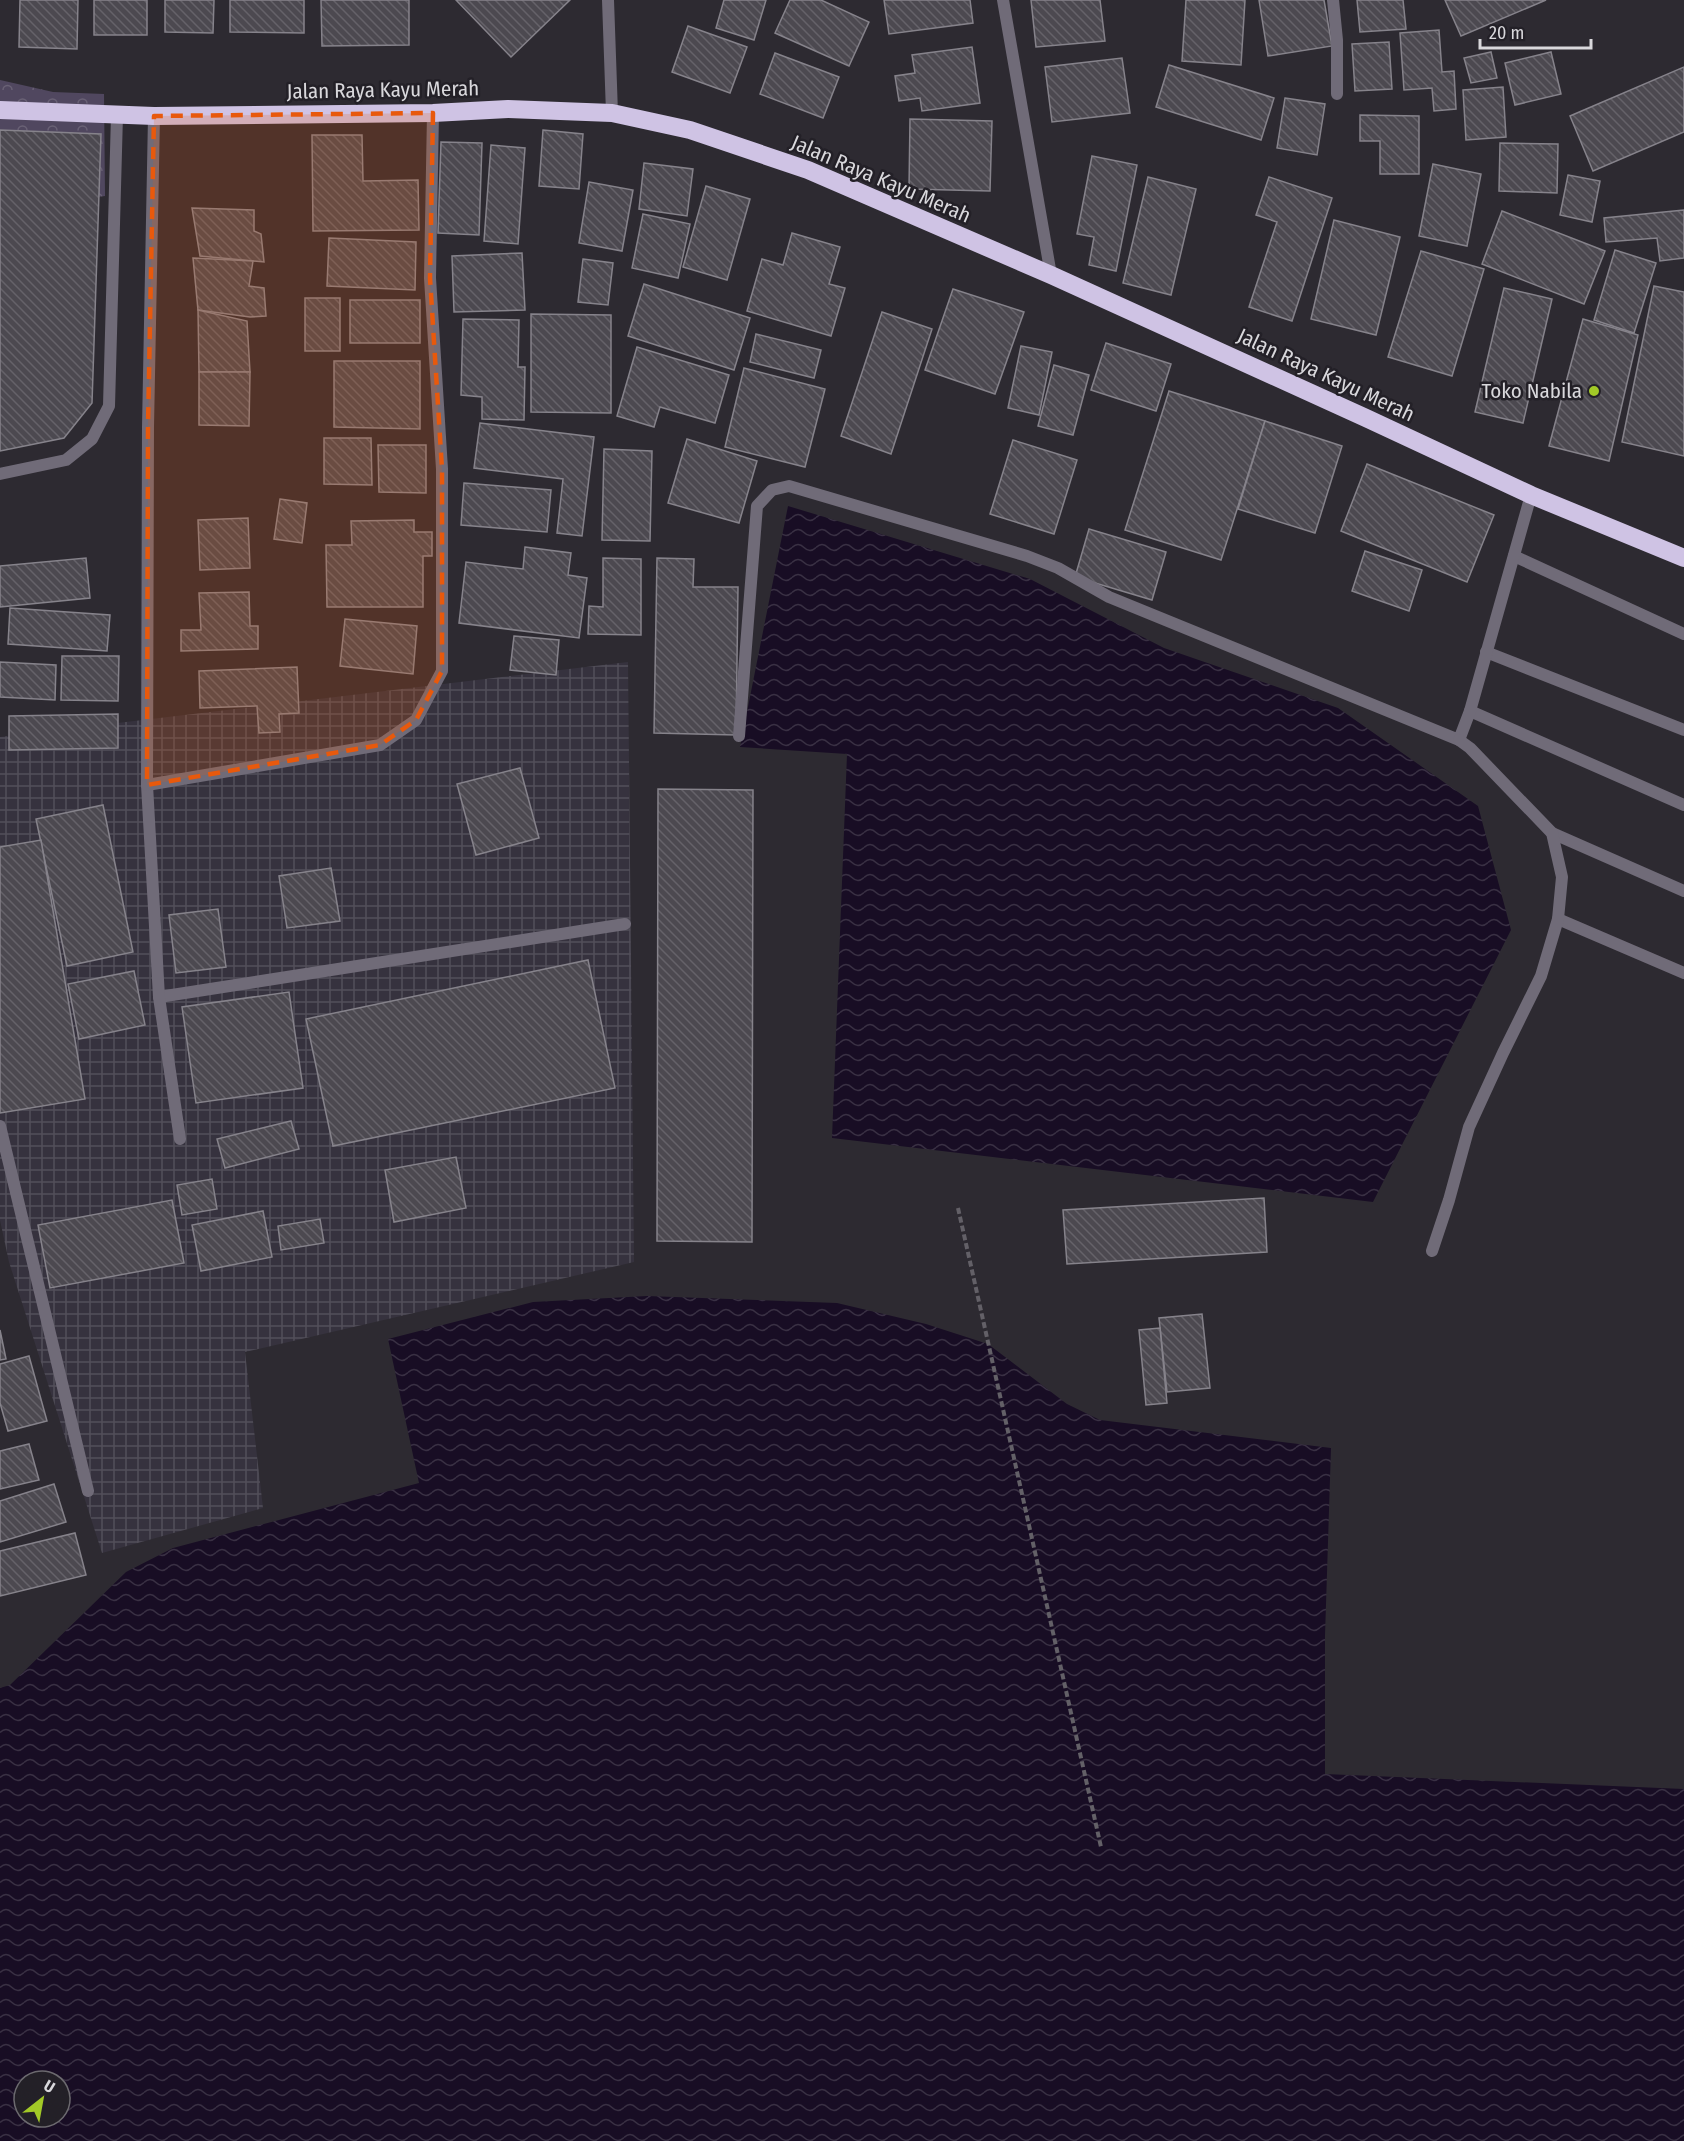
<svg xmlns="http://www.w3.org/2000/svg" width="1684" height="2141" viewBox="0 0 1684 2141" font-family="'Fira Sans Condensed',sans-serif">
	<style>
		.industrial { fill: url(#industrial-grid) }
		.park { fill: url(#park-crowns) }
		.water { fill: url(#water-waves); fill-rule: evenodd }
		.building { fill: url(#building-back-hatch); stroke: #86838b; stroke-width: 1.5 }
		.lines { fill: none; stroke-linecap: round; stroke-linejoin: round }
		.path { stroke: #636067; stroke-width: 4; stroke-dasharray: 6 3; stroke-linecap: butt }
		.lane { stroke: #706b78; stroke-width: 12 }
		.street { stroke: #706b78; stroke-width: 12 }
		.highway { stroke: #cfc3e4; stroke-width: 18 }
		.marked { fill: #e8590c; fill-opacity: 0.2; stroke: #e8590c; stroke-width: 4.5; stroke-dasharray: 12 8; stroke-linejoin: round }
		.poi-dot { fill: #a2c927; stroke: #232027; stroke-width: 2 }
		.labels { text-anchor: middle; stroke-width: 5; stroke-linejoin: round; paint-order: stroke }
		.street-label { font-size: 21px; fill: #d9d8dc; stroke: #232027 }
		.poi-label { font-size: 21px; fill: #d9d8dc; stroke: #232027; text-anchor: end }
	</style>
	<defs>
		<pattern id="industrial-grid" width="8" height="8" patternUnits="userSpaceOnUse" patternTransform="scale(1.5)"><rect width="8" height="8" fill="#36323e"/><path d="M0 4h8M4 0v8" fill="none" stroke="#524f59"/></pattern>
		<pattern id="park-crowns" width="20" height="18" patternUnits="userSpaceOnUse" patternTransform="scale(1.5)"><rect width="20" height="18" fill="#50475f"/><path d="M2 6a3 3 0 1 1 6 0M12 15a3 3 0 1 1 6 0" fill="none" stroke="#696175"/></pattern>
		<pattern id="water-waves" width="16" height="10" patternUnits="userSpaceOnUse" patternTransform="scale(1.5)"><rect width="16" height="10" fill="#180d24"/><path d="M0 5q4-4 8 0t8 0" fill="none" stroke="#393043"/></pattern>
		<pattern id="building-back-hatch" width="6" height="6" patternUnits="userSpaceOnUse" patternTransform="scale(1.5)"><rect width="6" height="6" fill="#4c4950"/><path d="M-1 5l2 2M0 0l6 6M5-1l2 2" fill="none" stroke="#656269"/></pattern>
	</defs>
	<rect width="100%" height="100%" fill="#2d2a31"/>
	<polygon class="industrial" points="628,662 634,1262 245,1352 263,1508 102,1553 9,1262 0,1220 0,737"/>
	<polygon class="park" points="0,80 53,92 104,94 105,196 0,210"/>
	<g class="water">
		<polygon points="788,506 1030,579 1164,648 1338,708 1478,806 1511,930 1373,1202 832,1138 847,754 740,747"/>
		<path d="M 647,1296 L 837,1303 L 926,1324 L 988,1344 L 1067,1404 L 1100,1420 L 1331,1448 L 1325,1636 L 1325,1774 L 1684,1789 L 1684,2141 L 0,2141 L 0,1688 L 10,1685 L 126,1572 L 173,1548 L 419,1483 L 388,1339 L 533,1302 ZM 24,2081 L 60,2081 L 60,2117 L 24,2117 Z"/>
	</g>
	<g class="building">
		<polygon points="20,0 78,0 77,49 19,47"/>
		<rect x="94" y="0" width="53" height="35"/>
		<polygon points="165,0 214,0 213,33 165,32"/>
		<polygon points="230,0 304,0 304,33 230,32"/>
		<polygon points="321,0 409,0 409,45 322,46"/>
		<polygon points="456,0 570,0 511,57"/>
		<polygon points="724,0 766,0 754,40 716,28"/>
		<polygon points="790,0 821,0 869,22 849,66 775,33"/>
		<polygon points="884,0 970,0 973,23 889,34"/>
		<polygon points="1031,0 1100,0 1105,41 1036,47"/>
		<polygon points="1186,0 1245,0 1241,65 1182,61"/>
		<polygon points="1259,0 1324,0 1332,46 1268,56"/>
		<polygon points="1357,0 1403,0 1406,29 1360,32"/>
		<polygon points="1445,0 1546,0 1461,36"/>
		<polygon points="688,26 747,47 730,93 672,72"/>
		<polygon points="1439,30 1442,72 1454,71 1456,109 1434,111 1432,88 1404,90 1400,33"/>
		<polygon points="1389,42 1392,89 1355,91 1352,44"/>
		<polygon points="972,47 980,103 922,111 920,98 899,101 895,76 915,73 912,55"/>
		<polygon points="1491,52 1497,78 1471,83 1464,58"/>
		<polygon points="1551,52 1561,94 1515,105 1505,63"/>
		<polygon points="775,53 839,77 823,118 760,94"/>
		<polygon points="1122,58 1130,113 1052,122 1045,67"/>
		<polygon points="1169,65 1274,98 1261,140 1156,107"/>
		<polygon points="1684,67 1684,132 1593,171 1570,116"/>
		<polygon points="1503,87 1506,137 1466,140 1463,90"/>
		<polygon points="1285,98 1325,104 1317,155 1277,148"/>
		<polygon points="1360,115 1419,116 1419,174 1380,174 1380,141 1360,141"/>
		<polygon points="910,119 992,121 990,191 909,189"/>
		<polygon points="0,130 101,134 92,403 64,438 0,451"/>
		<polygon points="543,130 583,134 579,189 539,186"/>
		<polygon points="312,135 362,135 363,181 418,180 419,230 313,231"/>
		<polygon points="441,142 482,143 479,235 438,233"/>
		<polygon points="1500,143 1558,144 1557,193 1499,191"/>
		<polygon points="491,145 525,148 518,244 484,241"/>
		<polygon points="1092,156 1137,165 1116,271 1089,265 1094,237 1077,234"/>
		<polygon points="644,163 693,169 687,216 639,209"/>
		<polygon points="1433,164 1481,174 1467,246 1419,236"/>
		<polygon points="1568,175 1600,181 1592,222 1560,215"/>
		<polygon points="1148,177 1196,189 1171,295 1123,283"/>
		<polygon points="1269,177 1332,198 1292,321 1249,307 1277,222 1256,215"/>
		<polygon points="589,182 633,190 622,251 579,243"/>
		<polygon points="706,186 750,199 727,280 683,267"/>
		<polygon points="192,208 254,210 254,231 261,234 264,262 200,256"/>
		<polygon points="1684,210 1684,258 1660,261 1657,238 1606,242 1604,218"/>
		<polygon points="1502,211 1605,251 1584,304 1482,264"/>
		<polygon points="643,214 690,224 678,278 632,268"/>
		<polygon points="1334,220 1400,237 1376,335 1311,319"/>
		<polygon points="792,233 840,247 829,284 845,288 831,336 747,311 762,259 783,265"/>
		<polygon points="329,238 416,242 415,290 327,286"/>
		<polygon points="1615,250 1656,263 1634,333 1594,320"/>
		<polygon points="1421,251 1484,269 1452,376 1388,357"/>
		<polygon points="522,253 525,310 454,312 452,256"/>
		<polygon points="193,258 253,261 249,286 264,288 266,316 250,317 198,310"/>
		<polygon points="583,259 613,263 608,305 578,302"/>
		<polygon points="644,284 750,318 734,370 628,336"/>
		<polygon points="1654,286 1684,292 1684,456 1622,442"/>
		<polygon points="1504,288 1552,299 1523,423 1475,412"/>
		<polygon points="953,289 1024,312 995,394 925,370"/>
		<rect x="305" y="298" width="35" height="53"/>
		<rect x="350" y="300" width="70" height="43"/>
		<polygon points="198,310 247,321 250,372 199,372"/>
		<polygon points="882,312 932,329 891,454 841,436"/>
		<polygon points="531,314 611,315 611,413 531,412"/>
		<polygon points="463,319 519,320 518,367 525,367 524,420 482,419 482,397 461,395"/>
		<polygon points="1583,319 1638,335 1609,461 1549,446"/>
		<polygon points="756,334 821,350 814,378 750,362"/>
		<polygon points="1106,343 1171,364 1156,411 1091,390"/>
		<polygon points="1021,346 1052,352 1039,415 1008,408"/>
		<polygon points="637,347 729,375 715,423 660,407 654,427 617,416"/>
		<polygon points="334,361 420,361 420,429 334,427"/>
		<polygon points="1054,365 1089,375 1073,435 1038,426"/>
		<polygon points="744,368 825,389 805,467 725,447"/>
		<polygon points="199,372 250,372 249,426 199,425"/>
		<polygon points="1169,391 1265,421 1221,560 1125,530"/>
		<polygon points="1265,421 1342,446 1315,533 1238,509"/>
		<polygon points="480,423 594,437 582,536 557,533 563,479 474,468"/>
		<polygon points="324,438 371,438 372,485 324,484"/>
		<polygon points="687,439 757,461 739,523 668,503"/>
		<polygon points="1013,440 1077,460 1054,534 990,514"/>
		<polygon points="378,445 426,445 426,493 379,492"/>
		<polygon points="604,449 652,451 650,541 602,540"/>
		<polygon points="1367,464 1494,515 1467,582 1341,531"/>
		<polygon points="464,483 551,490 547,532 461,525"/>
		<polygon points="280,499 307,503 302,543 274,539"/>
		<polygon points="248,518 250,568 200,570 198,520"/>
		<polygon points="414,520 414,532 432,532 432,556 423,556 423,607 327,607 326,545 352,545 351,521"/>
		<polygon points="1089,529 1166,552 1152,600 1075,577"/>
		<polygon points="525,547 571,553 568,575 587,578 579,638 459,623 466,562 523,569"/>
		<polygon points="1365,551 1422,570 1409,611 1352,591"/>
		<polygon points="86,558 90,598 0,607 0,566"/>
		<polygon points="603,558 641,559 641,635 588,634 589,606 603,607"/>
		<polygon points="657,558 694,559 693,587 738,587 736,735 654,733"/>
		<polygon points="249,592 250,626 258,626 258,649 181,651 181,630 201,630 199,593"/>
		<polygon points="10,608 110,615 107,651 8,644"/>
		<polygon points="345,619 417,626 413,674 340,666"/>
		<polygon points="514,636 559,640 556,675 510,670"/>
		<polygon points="62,656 119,656 118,701 61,700"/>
		<polygon points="0,662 56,665 55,700 0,697"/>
		<polygon points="297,667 299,713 279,714 280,732 259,733 257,706 200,708 199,671"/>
		<polygon points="118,714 118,748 9,750 9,716"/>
		<polygon points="520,768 539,838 476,855 457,784"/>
		<polygon points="658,789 753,790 752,1242 657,1241"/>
		<polygon points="103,805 133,952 67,966 36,819"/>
		<polygon points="41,840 85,1099 0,1113 0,847"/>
		<polygon points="331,868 340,921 287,928 279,876"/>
		<polygon points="218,909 226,967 176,973 169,915"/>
		<polygon points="588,960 615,1088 333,1146 306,1019"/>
		<polygon points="134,971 145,1025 79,1039 68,984"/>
		<polygon points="289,992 303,1088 196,1103 182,1007"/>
		<polygon points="291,1121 299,1149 225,1168 217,1139"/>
		<polygon points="456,1157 466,1208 394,1222 385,1170"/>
		<polygon points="212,1179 217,1209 182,1215 177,1185"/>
		<polygon points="1264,1198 1267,1252 1067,1264 1063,1210"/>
		<polygon points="172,1200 184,1263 50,1288 38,1225"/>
		<polygon points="263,1211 272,1257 201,1271 192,1225"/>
		<polygon points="320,1219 324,1243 281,1250 278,1226"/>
		<polygon points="1202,1314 1210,1388 1167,1392 1159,1318"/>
		<polygon points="1160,1328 1167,1403 1146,1405 1139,1330"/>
		<polygon points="0,1330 6,1359 0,1360"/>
		<polygon points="29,1356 47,1421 8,1431 0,1403 0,1364"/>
		<polygon points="29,1444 39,1480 0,1489 0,1451"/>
		<polygon points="54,1484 66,1522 0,1542 0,1501"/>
		<polygon points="75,1533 86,1575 0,1596 0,1551"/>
	</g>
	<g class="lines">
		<polyline class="path" points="958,1208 1101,1847"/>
		<g class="lane">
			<polyline points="1514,556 1684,634"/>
			<polyline points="1486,652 1684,730"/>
			<polyline points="1470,711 1684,805"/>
			<polyline points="739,736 757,506 772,490 789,486 1027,556 1058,568 1109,597 1459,740 1470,711 1531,495"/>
			<polyline points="1552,833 1684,891"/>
			<polyline points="1558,919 1684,973"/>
			<polyline points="159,997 625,924"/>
			<polyline points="1432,1251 1449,1200 1469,1127 1503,1053 1541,976 1558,919 1562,877 1552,833 1470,748 1459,740"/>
		</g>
		<g class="street">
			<polyline points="608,0 612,113"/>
			<polyline points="1003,0 1051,275"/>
			<polyline points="1333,0 1337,40 1337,94"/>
			<polyline points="154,116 148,427 147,785 159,997 180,1139"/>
			<polyline points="0,474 66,460 92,439 109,406 117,115"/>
			<polyline points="147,785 380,745 416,720 442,671 442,469 430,278 433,113"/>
			<polyline points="0,1126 88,1491"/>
		</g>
		<polyline class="highway" points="0,110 154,116 433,113 508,109 612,113 690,130 808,170 1051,275 1366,418 1531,495 1684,558"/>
	</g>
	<path class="marked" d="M 433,113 L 430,278 L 442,469 L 442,671 L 416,720 L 380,745 L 147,785 L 148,427 L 154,116 Z"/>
	<circle class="poi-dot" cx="1594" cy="391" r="6"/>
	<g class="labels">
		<g class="street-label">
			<text transform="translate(383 90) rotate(-1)" y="7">Jalan Raya Kayu Merah</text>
			<text transform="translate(881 179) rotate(23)" y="7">Jalan Raya Kayu Merah</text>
			<text transform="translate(1326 375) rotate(25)" y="7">Jalan Raya Kayu Merah</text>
		</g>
		<g class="poi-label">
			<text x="1582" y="398">Toko Nabila</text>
		</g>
	</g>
	<g transform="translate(42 2099) rotate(31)"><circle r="28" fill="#232027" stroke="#6c6a6f" stroke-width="1.5"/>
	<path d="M0-4.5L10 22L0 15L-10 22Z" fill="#a2c927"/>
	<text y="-9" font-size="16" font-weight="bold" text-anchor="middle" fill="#d9d8dc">U</text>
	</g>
	<path d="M1480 39v9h111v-9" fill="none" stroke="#d9d8dc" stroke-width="3"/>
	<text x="1489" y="39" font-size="18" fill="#d9d8dc" stroke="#232027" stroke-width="4.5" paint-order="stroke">20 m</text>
</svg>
